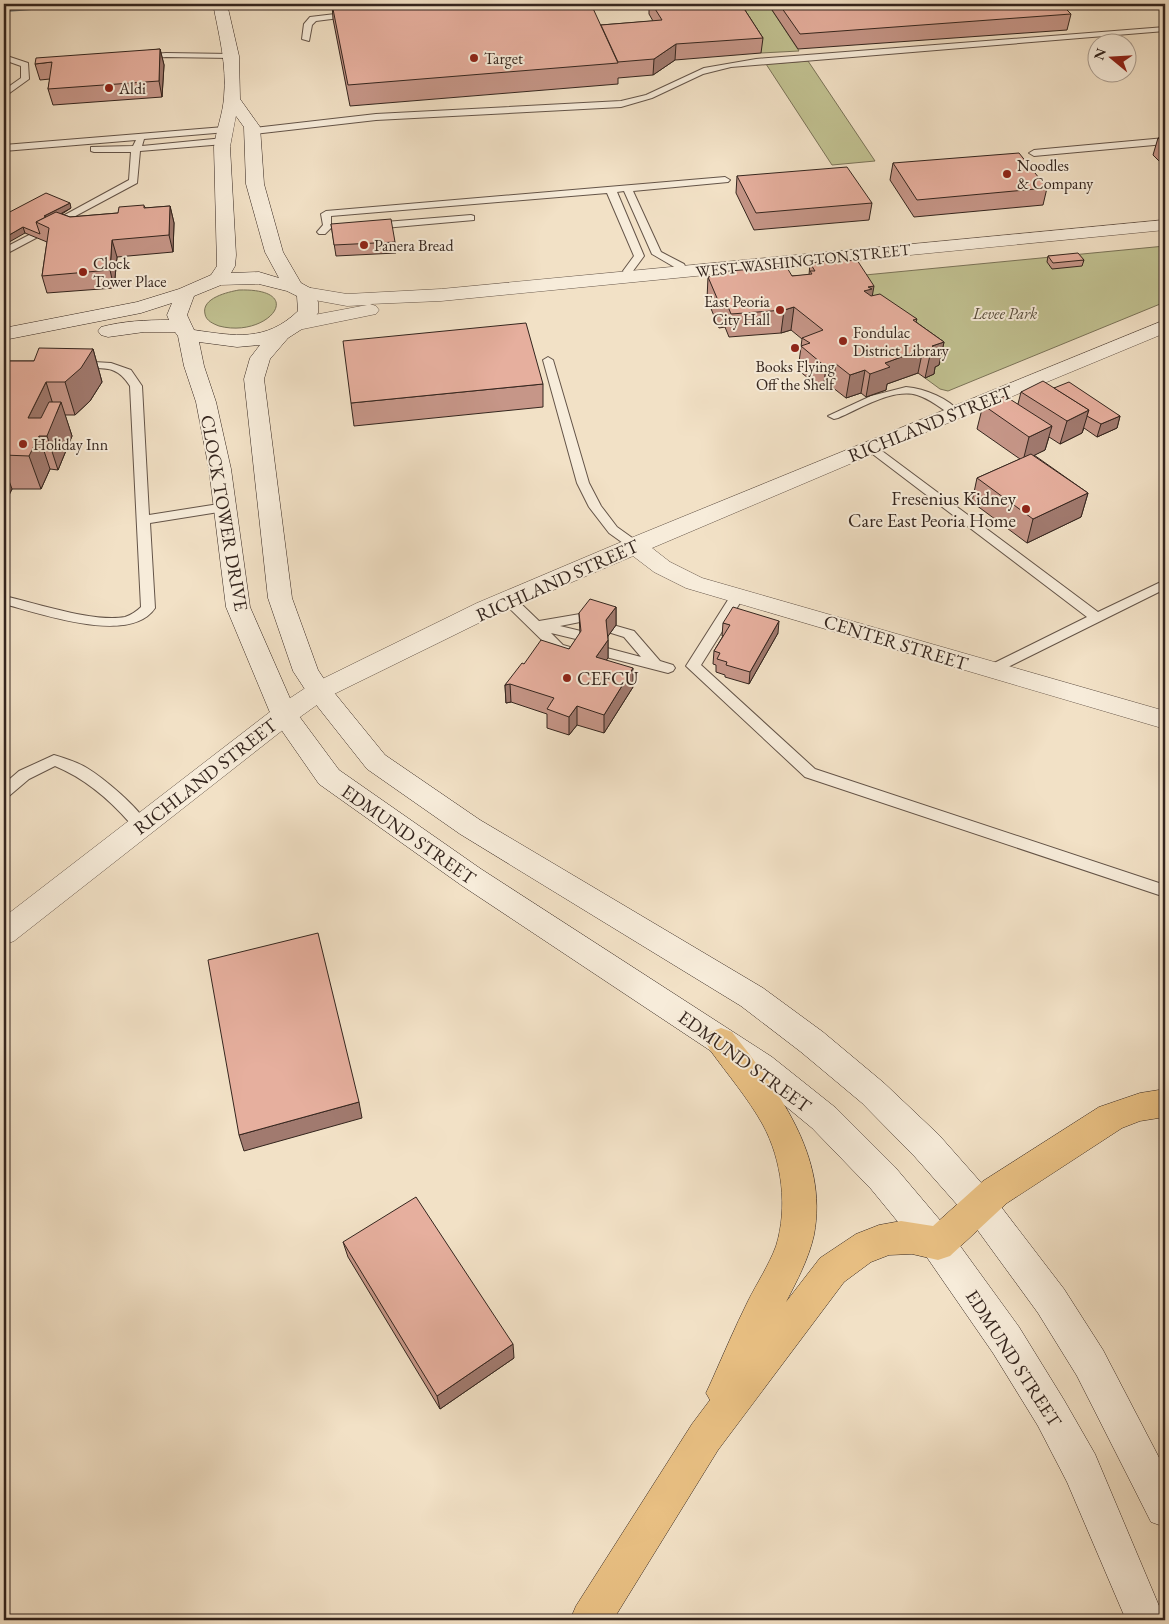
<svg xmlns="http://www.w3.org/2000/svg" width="1169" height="1624" viewBox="0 0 1169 1624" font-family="'EB Garamond',serif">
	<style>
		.green { fill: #c1c191; stroke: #7a7358 }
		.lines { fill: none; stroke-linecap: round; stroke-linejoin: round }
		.stream { stroke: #747f7f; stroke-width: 4.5 }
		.service-casing { stroke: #645448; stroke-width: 2 }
		.minor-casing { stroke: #645448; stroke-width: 1 }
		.tertiary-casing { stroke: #645448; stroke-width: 1 }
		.secondary-casing { stroke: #34251e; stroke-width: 1 }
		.primary-casing { stroke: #34251e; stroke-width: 1 }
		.service { fill: #f7ecda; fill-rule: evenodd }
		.minor { fill: #f7ecda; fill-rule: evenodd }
		.tertiary { fill: #f7ecda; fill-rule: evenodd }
		.secondary { fill: #f7ecda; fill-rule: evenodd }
		.primary { fill: #e9c083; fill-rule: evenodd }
		.wall { fill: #c69688; stroke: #34251e }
		.shaded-wall { fill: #a17a6f; stroke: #34251e }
		.building { fill: #e6af9e; stroke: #34251e }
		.poi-dot { fill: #8f2418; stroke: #f7ecda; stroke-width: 2 }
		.labels { text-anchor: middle; stroke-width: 4; stroke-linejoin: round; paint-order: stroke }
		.far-poi-label { font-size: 16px; fill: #34251e; stroke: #f7ecda; text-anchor: start }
		.far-street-label { font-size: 16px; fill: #34251e; stroke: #f7ecda }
		.far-park-label { font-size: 16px; font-style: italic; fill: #574c3b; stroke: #f7ecda }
		.street-label { font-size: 19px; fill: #34251e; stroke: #f7ecda }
		.poi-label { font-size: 19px; fill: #34251e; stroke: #f7ecda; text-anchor: end }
	</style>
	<rect width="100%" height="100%" fill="#f2e1c6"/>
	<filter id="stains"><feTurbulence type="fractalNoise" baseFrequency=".004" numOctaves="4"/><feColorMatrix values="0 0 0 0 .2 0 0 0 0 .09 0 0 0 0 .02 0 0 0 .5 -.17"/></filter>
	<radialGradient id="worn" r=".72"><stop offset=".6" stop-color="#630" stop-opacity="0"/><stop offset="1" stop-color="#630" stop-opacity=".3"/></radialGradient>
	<g class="green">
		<polygon points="730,4 768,4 799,51 761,53"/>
		<polygon points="808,61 875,161 832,165 766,64"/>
		<polygon points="1165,246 1165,302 948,391 940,389 925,378 878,310 865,275"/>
		<path d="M 239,290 C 309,288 268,339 219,326 C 214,324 206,321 205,314 C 201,298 228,292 239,290 Z"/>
	</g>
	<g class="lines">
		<polyline class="stream" points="4,10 77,4"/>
		<defs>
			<g id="service">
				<polygon points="352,12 356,14 355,16 316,21 312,25 309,41 302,39 304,24 310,17"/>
				<polygon points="1165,27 1165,31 731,67 703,74 652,98 621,107 376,120 253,134 249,131 253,128 376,114 621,101 646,95 704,68 756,59"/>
				<polygon points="166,53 231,54 235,56 231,58 166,57 141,59 137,57 141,55"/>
				<polygon points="4,55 28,63 29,79 4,97 4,90 21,78 21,66 4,60"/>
				<polygon points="224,127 227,128 227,132 144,139 142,146 224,138 228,141 224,144 140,151 137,183 53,228 50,227 50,223 129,180 131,152 94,152 91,151 91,147 133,146 136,140 4,151 4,145"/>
				<polygon points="1165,138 1165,144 1034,156 1029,153 1034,150"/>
				<polygon points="725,177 730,180 728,182 633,191 661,252 684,264 688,272 683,275 679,274 676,268 652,254 624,191 617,192 644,256 633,271 636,278 631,281 627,280 623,271 634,256 607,193 331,216 331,228 325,234 319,234 317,232 323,225 321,214 326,211"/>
				<polygon points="471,215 474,216 474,220 373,229 368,226 373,223"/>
				<polygon points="33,233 36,234 36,238 4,255 4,248"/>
				<polygon points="548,357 553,360 589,483 601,506 617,527 638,542 640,545 638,548 630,548 609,533 589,507 577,483 543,360"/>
				<path d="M 77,361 L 111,363 L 131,370 L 142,386 L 149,515 L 225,503 L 231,507 L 225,511 L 150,523 L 155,608 C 130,646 39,613 4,604 L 4,596 C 36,603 94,623 125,617 C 131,615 137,611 141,607 L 130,386 C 114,360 98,372 73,366 L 72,364 Z"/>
				<path d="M 906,387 C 926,389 948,398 961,413 L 955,416 L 951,415 C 941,408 930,399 917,395 C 892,388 860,409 838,418 L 834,419 L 828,416 L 871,396 Z"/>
				<polygon points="870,443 874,445 1098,612 1165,580 1165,589 996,673 986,673 984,670 986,667 1087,617 866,449 864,447"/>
				<polygon points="738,591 745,595 701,665 815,769 1165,885 1165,897 805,777 686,666 733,592"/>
				<polygon points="509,596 514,597 539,621 580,614 592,617 594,620 592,623 587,624 580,622 560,626 585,632 587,635 585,638 580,640 551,633 563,645 577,649 579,652 577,655 572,657 553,651 504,603 502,600"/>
				<polygon points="613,625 634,631 660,661 673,665 675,668 673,671 668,673 602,656 600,653 602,650 607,648 641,657 624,637 608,632 606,629 608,626"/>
				<path d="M 54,755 C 64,758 77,762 87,768 C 105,779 138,807 149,826 L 146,830 C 138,833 135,830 130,823 C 109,799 84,778 55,766 L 29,779 L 9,796 L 4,797 L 4,784 L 19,771 Z"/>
			</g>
			<polygon id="minor" points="1165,320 1165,333 878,452 652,548 670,562 702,578 1165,711 1165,729 686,588 654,572 633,556 495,615 328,697 293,722 14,941 4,945 4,917 275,708 310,685 477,603 626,540"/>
			<polygon id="tertiary" points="1165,220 1165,230 441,301 370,304 376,306 379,310 376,314 298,330 291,328 288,324 291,320 298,318 367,305 347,306 298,297 296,293 298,289 305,287 347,294 441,289"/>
			<path id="secondary" d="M 213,4 L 227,4 L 239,56 L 240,99 L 260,127 L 264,184 L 283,252 L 301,283 L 312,289 L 318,302 L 318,313 L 315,317 L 302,329 L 288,338 L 270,359 L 264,379 L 292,598 L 318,670 L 328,685 L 385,755 L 480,820 L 763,988 L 823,1032 L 884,1083 L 939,1135 L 992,1195 L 1064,1289 L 1103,1350 L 1165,1469 L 1165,1527 L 1151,1522 L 1077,1376 L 1038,1313 L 968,1217 L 915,1157 L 862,1103 L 801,1052 L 741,1006 L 460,834 L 367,769 L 310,697 L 293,671 L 268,598 L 244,379 L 250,358 L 260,345 L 237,347 L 199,342 L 204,366 L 216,402 L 231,469 L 250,607 L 296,712 L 339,770 L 481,869 L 772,1057 L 836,1108 L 895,1167 L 950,1232 L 1019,1327 L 1064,1400 L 1095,1454 L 1165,1620 L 1126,1620 L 1067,1482 L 1038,1426 L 993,1353 L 926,1256 L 871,1189 L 812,1128 L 750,1077 L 461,885 L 319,784 L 271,715 L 226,607 L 209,469 L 196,402 L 184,366 L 178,336 L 175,332 L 144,332 L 108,337 L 101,335 L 98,331 L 101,327 C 123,321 146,320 169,320 L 167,315 L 172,303 L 141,313 L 4,340 L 4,328 L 137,302 L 179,289 L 211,275 L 217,266 L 214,147 C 216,130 223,114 224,97 C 227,65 219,35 213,4 ZM 236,116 L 244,127 L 246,184 L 265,252 L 279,278 L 259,272 L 231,273 L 235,266 L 236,255 L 230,147 ZM 259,284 L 287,291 L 297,296 L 298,311 C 266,342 235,336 194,330 L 187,315 L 194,296 L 221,285 Z"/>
			<path id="primary" d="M 721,1028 L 732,1032 C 777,1089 829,1156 814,1235 C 809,1258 797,1281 786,1302 L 820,1258 L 856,1234 L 879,1225 L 901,1221 L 933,1226 L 983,1181 L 1099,1107 L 1140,1093 L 1165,1089 L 1165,1117 L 1140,1121 L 1122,1128 L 1007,1203 L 950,1256 L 938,1260 L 912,1254 L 889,1255 L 871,1262 L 844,1282 L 718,1450 L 613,1620 L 570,1620 L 576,1606 L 692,1424 L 710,1400 L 706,1393 L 712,1380 C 724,1353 735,1327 748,1301 C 757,1283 769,1265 776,1246 C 788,1208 782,1160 763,1125 C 748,1098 728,1075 710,1050 L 705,1041 L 710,1032 Z"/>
		</defs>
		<use href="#service" class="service-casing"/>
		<use href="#minor" class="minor-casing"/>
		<use href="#tertiary" class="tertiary-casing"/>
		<use href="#secondary" class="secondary-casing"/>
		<use href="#primary" class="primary-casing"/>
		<use href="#service" class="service"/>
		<use href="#minor" class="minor"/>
		<use href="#tertiary" class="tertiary"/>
		<use href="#secondary" class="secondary"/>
		<use href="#primary" class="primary"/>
	</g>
	<g class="wall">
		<polygon points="332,4 601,25 653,21 649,14 649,4 741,4 763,38 761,53 675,60 653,75 618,78 618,84 350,106 333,19"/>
		<polygon points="768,4 1061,4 1071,14 1067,30 798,49"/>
		<polygon points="160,49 164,65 162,97 53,105 48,89 50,79 40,80 35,64"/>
		<polygon points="1158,138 1165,138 1165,167 1153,155"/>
		<polygon points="893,163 1047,188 1043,205 914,217 890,180"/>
		<polygon points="737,176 872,203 869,220 754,230 736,193"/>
		<polygon points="144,206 146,208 170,206 174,223 173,252 117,257 114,288 47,293 42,276 47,242 25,233 4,215 71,208 62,214 70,217 118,213"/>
		<polygon points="331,224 395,242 396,253 336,256"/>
		<polygon points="1048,256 1084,260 1082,266 1052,269 1047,262"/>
		<polygon points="810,263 917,319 916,322 944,342 939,365 935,367 934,374 925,378 918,373 887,384 886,390 866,397 861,393 846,398 832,387 823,390 798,370 802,339 791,330 781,333 729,337 725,327 719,328 707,299 708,277 718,276 719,272 792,276 809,275"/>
		<polygon points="93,349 102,382 90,401 75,415 65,415 72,436 58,470 50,469 41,489 12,489 4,505 4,361 34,361"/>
		<polygon points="543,384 543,407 354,426 351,403"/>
		<polygon points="1054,388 1120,416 1117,428 1097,437 1084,428 1082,433 1060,444 1049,437 1045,450 1034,455 1088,493 1081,517 1027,543 972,502 977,478 1020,459 977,429 983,405 1018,404 1021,392"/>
		<polygon points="616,607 616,625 608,636 608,658 606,660 633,687 604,733 577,725 569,735 547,728 547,714 511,702 506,703 505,685 524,664 569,649 580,634 579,613"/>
		<polygon points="723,623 778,633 749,684 725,677 725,675 716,672 716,665 713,664 714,651 723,636 722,636"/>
		<polygon points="343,1242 514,1358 440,1409 348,1257"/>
	</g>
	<g class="shaded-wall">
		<polygon points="676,44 675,60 653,75 654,59"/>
		<polygon points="160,49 164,65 162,97 159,81"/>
		<polygon points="70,203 71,208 46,222 44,216"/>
		<polygon points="170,206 174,223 173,252 169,235"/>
		<polygon points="23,227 25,233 4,245 4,238"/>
		<polygon points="112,240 117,257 114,288 110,270"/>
		<polygon points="874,286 870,309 864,291 868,287"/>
		<polygon points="794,307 791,330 781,333 784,310"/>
		<polygon points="944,342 939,365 935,367 934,374 925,378 932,346"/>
		<polygon points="93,349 102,382 90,401 75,415 65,382"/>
		<polygon points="923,349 918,373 887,384 886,390 866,397 870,374 885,363"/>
		<polygon points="836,364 832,387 823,390 826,367"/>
		<polygon points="865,370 861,393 846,398 850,375"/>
		<polygon points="46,382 56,414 61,402 72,436 58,470 47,436 39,436 50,469 41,489 29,456 28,418"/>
		<polygon points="1089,410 1082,433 1060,444 1067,421"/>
		<polygon points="1120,416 1117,428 1097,437 1101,424"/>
		<polygon points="1052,426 1045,450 1023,461 1029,437"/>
		<polygon points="4,467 12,489 4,505"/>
		<polygon points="1088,493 1081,517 1027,543 1033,519"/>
		<polygon points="616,607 616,625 606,639 606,620"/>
		<polygon points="779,621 778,633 749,684 750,672"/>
		<polygon points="608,640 608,658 595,675 596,657"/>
		<polygon points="633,668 633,687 604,733 604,715"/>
		<polygon points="510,684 511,702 506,703 505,685"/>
		<polygon points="577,706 577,725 569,735 569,717"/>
		<polygon points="359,1102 362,1118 244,1151 239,1135"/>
		<polygon points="513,1344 514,1358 440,1409 437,1396"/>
	</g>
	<g class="building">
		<polygon points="332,4 591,4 618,63 348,85"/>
		<polygon points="652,4 741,4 763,38 676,44 654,59 618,62 601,25 662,20"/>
		<polygon points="779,4 1061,4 1071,14 800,34"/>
		<polygon points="160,49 159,81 48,89 52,62 35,64 36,58"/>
		<polygon points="1158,138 1165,138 1165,145"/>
		<polygon points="1019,153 1047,188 917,200 893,163"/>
		<polygon points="847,167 872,203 756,213 737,176"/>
		<polygon points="46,193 70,203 44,216 46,217 36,222 40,234 23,227 4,238 4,215"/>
		<polygon points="144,205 144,208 170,206 169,235 112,240 110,270 42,276 49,228 36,222 56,212 70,217 118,213 119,207"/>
		<polygon points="391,219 395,242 334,245 331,224"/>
		<polygon points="1078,253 1084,260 1053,263 1048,256"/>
		<polygon points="845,259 846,261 857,260 874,286 868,287 872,289 864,291 871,296 880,294 917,319 913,320 944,342 932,346 939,351 930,354 923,349 885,363 890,367 870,374 865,370 850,375 836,364 826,367 801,346 810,343 802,338 823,330 794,307 784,310 731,314 727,304 720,305 708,277 720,275 719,272 786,266 792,276 812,274 810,271 815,271 810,263"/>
		<polygon points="526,323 543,384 351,403 343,341"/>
		<polygon points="39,348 93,349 81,368 65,382 46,382 28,418 41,418 49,402 61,402 47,436 39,436 29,456 4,455 4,361 34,361"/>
		<polygon points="1043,381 1089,410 1067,421 1021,392"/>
		<polygon points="1069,382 1120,416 1101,424 1087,416 1089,410 1054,388"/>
		<polygon points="1005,396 1052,426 1029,437 983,405"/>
		<polygon points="1031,454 1088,493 1033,519 977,478"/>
		<polygon points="590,599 616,607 606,620 608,640 596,657 633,668 604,715 577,706 569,717 547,709 554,698 510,684 505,685 522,663 524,664 541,640 569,649 581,631 579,613"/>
		<polygon points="733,607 779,621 750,672 726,665 727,662 717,659 720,653 714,651 730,625 723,623"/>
		<polygon points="318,933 359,1102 239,1135 208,960"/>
		<polygon points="416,1197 513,1344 437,1396 343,1242"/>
	</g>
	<g class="poi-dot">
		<circle cx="474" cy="58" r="5"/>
		<circle cx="109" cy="88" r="5"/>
		<circle cx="1007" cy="174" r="5"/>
		<circle cx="364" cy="245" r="5"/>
		<circle cx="83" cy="272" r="5"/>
		<circle cx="780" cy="310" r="5"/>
		<circle cx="843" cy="341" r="5"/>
		<circle cx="795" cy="348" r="5"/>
		<circle cx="23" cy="444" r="5"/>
		<circle cx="1026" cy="509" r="5"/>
		<circle cx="567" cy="678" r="5"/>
	</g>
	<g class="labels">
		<g class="far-poi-label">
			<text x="484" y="64">Target</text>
			<text x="119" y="94">Aldi</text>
			<text x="1017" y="171">Noodles<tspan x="1017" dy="18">&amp; Company</tspan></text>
			<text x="374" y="251">Panera Bread</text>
			<text x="93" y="269">Clock<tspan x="93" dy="18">Tower Place</tspan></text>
			<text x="770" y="307" text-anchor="end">East Peoria<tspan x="770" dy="18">City Hall</tspan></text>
			<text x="853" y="338">Fondulac<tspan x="853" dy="18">District Library</tspan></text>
			<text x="795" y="372" text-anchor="middle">Books Flying<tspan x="795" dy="18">Off the Shelf</tspan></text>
			<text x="33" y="450">Holiday Inn</text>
		</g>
		<g class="far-street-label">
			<text transform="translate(803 260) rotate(-6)" y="6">WEST WASHINGTON STREET</text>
		</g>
		<g class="far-park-label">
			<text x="1005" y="319">Levee Park</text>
		</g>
		<g class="street-label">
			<text transform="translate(930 423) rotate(-22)" y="7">RICHLAND STREET</text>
			<text transform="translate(225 513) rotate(80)" y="7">CLOCK TOWER DRIVE</text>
			<text transform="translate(557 580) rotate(-24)" y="7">RICHLAND STREET</text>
			<text transform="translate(896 642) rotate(17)" y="7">CENTER STREET</text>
			<text transform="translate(205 776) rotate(-38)" y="7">RICHLAND STREET</text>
			<text transform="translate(409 834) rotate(35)" y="7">EDMUND STREET</text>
			<text transform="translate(745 1061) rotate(36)" y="7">EDMUND STREET</text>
			<text transform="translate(1014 1358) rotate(57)" y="7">EDMUND STREET</text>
		</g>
		<g class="poi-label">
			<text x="1016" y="505">Fresenius Kidney<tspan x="1016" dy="22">Care East Peoria Home</tspan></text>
			<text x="577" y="685" text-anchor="start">CEFCU</text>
		</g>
	</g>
	<rect width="1169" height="1624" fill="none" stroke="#f2e1c6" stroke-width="20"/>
	<rect x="5" y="5" width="1159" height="1614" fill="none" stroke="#34251e" stroke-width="2.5"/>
	<rect x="10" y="10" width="1149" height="1604" fill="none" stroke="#34251e"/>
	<g transform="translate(1112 58) rotate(288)"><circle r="24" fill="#f7ecda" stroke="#a99c8f"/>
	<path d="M0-4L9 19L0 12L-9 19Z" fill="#8f2418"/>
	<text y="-8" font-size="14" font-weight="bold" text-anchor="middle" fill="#34251e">N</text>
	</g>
	<rect width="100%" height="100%" filter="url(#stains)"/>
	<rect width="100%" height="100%" fill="url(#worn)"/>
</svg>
